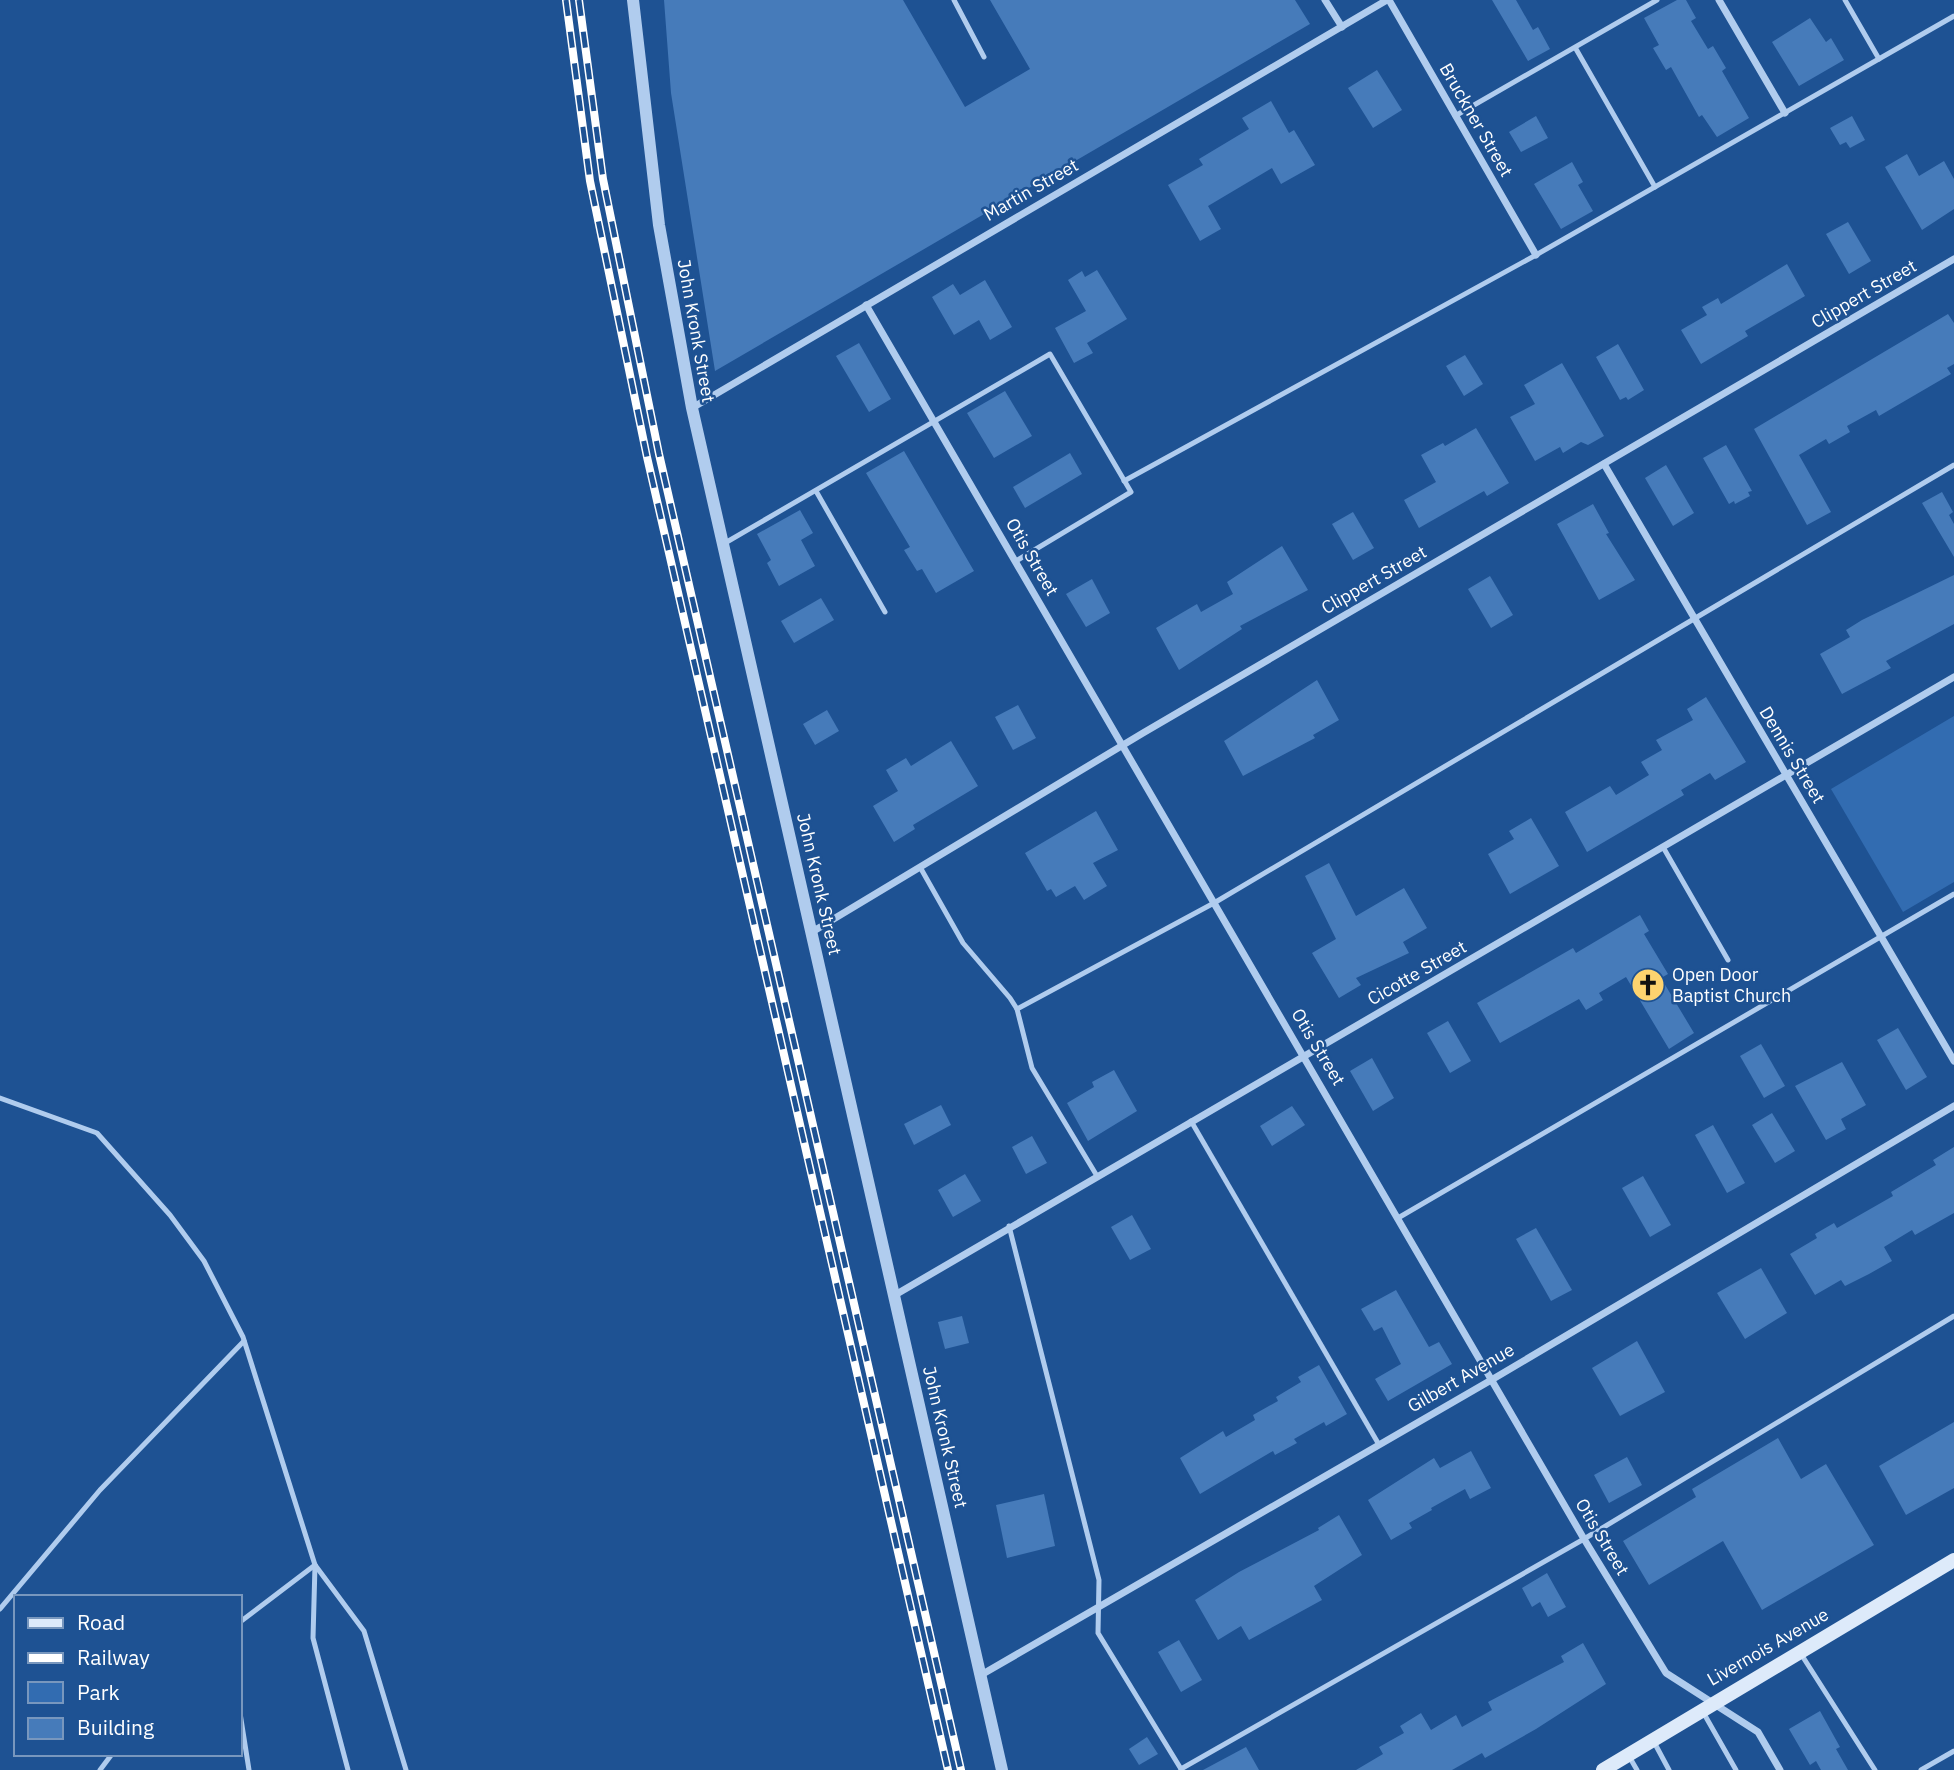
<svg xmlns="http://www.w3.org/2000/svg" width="1954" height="1770" viewBox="0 0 1954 1770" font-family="'IBM Plex Sans',sans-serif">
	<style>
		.green { fill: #326cb1 }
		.building { fill: #467bba }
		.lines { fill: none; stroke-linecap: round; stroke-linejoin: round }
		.service { stroke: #b0ccee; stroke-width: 5 }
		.minor { stroke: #b0ccee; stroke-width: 7 }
		.tertiary { stroke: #b0ccee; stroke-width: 12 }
		.secondary { stroke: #ddeafa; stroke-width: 14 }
		.rail-casing { stroke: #fff; stroke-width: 8 }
		.rail { stroke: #1e5293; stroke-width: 5; stroke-dasharray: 16; stroke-linecap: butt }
		.labels { text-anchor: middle; stroke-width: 5; stroke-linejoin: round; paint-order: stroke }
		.street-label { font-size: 18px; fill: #fff; stroke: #1e5293 }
		.poi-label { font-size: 18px; fill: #fff; stroke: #1e5293; text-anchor: start }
	</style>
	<rect width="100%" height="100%" fill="#1e5293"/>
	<polygon class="green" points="1954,716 1954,882 1903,912 1831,789"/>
	<g class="building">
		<polygon points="664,0 903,0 965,107 1030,69 990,0 1295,0 1310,24 715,371 671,93"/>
		<polygon points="1492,0 1516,0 1533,30 1538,27 1550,49 1528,61"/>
		<polygon points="1677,0 1686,0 1696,18 1691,21 1708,49 1713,46 1726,68 1722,71 1749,118 1717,137 1702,115 1699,117 1671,67 1666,70 1653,48 1659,45 1644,18"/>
		<polygon points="1810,18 1826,42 1831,38 1844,60 1799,86 1772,42"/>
		<polygon points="1377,70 1402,110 1373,128 1348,88"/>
		<polygon points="1271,101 1289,133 1294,130 1315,165 1281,184 1272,168 1208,206 1221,229 1200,241 1168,185 1203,165 1199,159 1249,129 1242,118"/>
		<polygon points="1536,116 1548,138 1521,152 1509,132"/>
		<polygon points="1852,116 1865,140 1850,148 1846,142 1840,145 1830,128"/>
		<polygon points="1907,154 1919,176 1944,161 1954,179 1954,209 1922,230 1885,167"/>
		<polygon points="1572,162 1583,182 1578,185 1593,211 1561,229 1534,184"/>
		<polygon points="1848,222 1871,261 1849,274 1826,234"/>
		<polygon points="1787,264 1805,296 1745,331 1748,336 1701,364 1681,330 1707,315 1702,307 1718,298 1721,304"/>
		<polygon points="1097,270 1127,319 1087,343 1093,353 1074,363 1055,328 1086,311 1068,280 1082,271 1085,277"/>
		<polygon points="985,280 1012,327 990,340 979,320 954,335 932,297 953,284 960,295"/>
		<polygon points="1948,314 1954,323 1954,364 1947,368 1951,374 1879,416 1876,410 1847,426 1850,432 1829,444 1826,439 1799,455 1831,512 1807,525 1754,429"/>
		<polygon points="859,343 891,399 869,412 836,356"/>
		<polygon points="1618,344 1644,390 1628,400 1626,397 1620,400 1596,357"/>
		<polygon points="1465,355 1483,384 1464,396 1446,366"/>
		<polygon points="1562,363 1604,436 1588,445 1581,442 1563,453 1560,447 1535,461 1510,417 1535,404 1524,385"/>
		<polygon points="1005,391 1032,436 994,458 967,413"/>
		<polygon points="1476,428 1509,483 1487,496 1484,491 1419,528 1404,500 1436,482 1421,455 1443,443 1445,446"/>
		<polygon points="1726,445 1752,491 1748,492 1750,496 1735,504 1734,501 1729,504 1703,458"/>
		<polygon points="904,451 974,571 936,593 922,569 917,571 904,550 910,547 866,473"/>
		<polygon points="1070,453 1082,474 1025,508 1013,487"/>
		<polygon points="1666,465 1694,513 1673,526 1645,478"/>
		<polygon points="1942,492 1953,512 1949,515 1954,524 1954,557 1922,503"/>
		<polygon points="1593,504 1609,533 1606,534 1635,580 1599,600 1557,524"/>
		<polygon points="800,510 813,533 801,540 815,566 779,586 767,563 771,560 757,534"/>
		<polygon points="1353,512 1374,548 1353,560 1332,524"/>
		<polygon points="1282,546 1308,590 1240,626 1242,629 1179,670 1156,628 1197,604 1201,612 1233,594 1227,582"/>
		<polygon points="1954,575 1954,624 1886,661 1891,668 1842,694 1820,654 1850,637 1846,630 1862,620"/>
		<polygon points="1490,576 1513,615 1491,628 1468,589"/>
		<polygon points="1092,579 1110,613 1086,627 1066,594"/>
		<polygon points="821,598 834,620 794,643 781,621"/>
		<polygon points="1317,680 1339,720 1313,735 1315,738 1243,776 1224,741"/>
		<polygon points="1706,697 1746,762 1715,780 1710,773 1681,790 1684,795 1587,852 1565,812 1610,786 1616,795 1649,775 1641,762 1662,750 1656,740 1693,720 1687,709"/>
		<polygon points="1018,705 1036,738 1013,750 995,717"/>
		<polygon points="827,710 839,731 815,745 803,724"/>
		<polygon points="951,741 978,786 913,825 915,829 894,842 873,806 898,791 886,770 906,758 911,766"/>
		<polygon points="1096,811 1118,850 1093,863 1107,886 1084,900 1075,886 1056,897 1051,889 1047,891 1025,853"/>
		<polygon points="1531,818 1559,866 1510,894 1488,854 1514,839 1509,831"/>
		<polygon points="1329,863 1356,916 1404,888 1427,928 1403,942 1409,953 1356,978 1361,985 1339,998 1312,953 1336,939 1305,876"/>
		<polygon points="1640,915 1649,931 1644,934 1668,974 1661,978 1694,1033 1669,1049 1626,977 1599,993 1603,1000 1586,1010 1579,999 1500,1043 1477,1003 1573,948 1576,953"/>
		<polygon points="1448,1021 1471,1061 1450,1073 1427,1033"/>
		<polygon points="1898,1028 1927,1077 1906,1090 1877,1040"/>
		<polygon points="1761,1044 1785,1086 1764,1098 1740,1056"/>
		<polygon points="1372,1058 1394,1098 1373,1111 1350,1071"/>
		<polygon points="1842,1062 1866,1105 1841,1119 1846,1129 1826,1140 1795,1086"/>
		<polygon points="1114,1070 1137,1111 1088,1141 1067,1103 1094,1087 1092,1082"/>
		<polygon points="941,1105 951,1125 914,1145 904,1124"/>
		<polygon points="1292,1106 1305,1125 1272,1146 1260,1126"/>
		<polygon points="1772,1113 1795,1151 1775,1163 1752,1125"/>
		<polygon points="1713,1125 1745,1183 1727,1193 1695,1135"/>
		<polygon points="1032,1136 1047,1163 1026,1174 1012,1147"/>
		<polygon points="1954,1147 1954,1213 1915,1235 1912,1230 1884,1247 1892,1261 1869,1274 1845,1286 1841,1280 1815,1295 1790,1254 1817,1238 1815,1234 1834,1223 1837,1228 1893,1196 1891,1192 1936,1165 1933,1160"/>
		<polygon points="965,1174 981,1201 953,1217 938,1190"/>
		<polygon points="1643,1176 1671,1225 1650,1237 1622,1188"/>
		<polygon points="1132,1215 1151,1249 1130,1260 1111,1227"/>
		<polygon points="1536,1228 1572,1290 1551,1301 1516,1239"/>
		<polygon points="1761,1268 1787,1313 1745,1339 1717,1293"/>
		<polygon points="1396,1290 1429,1347 1439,1342 1452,1364 1388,1401 1375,1379 1401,1364 1382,1327 1374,1331 1361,1309"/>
		<polygon points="962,1316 969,1343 945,1349 938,1322"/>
		<polygon points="1637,1341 1665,1392 1620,1416 1592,1368"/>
		<polygon points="1319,1365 1347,1414 1326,1426 1324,1422 1294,1439 1297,1443 1275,1455 1273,1451 1200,1494 1180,1458 1223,1431 1226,1437 1255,1420 1253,1415 1278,1401 1276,1397 1301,1382 1298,1377"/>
		<polygon points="1954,1422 1954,1488 1906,1515 1879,1466"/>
		<polygon points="1778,1438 1801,1479 1826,1464 1874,1545 1762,1610 1723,1541 1649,1585 1623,1541 1696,1497 1692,1489"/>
		<polygon points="1471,1451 1491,1488 1470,1499 1465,1489 1431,1508 1432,1510 1409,1523 1412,1528 1391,1540 1368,1500 1434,1458 1440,1468"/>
		<polygon points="1627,1457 1642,1485 1609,1503 1594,1475"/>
		<polygon points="1044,1494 1055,1546 1007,1558 996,1505"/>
		<polygon points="1339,1515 1362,1555 1314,1586 1322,1600 1249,1640 1241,1626 1218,1640 1195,1600 1239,1572 1319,1530 1318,1528"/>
		<polygon points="1547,1573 1566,1607 1548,1617 1540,1602 1532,1607 1522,1588"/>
		<polygon points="1179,1640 1202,1680 1181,1692 1158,1652"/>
		<polygon points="1583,1643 1606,1684 1536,1729 1485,1758 1482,1753 1452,1770 1356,1770 1383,1754 1379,1747 1404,1733 1400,1726 1421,1713 1431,1730 1456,1715 1462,1727 1492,1710 1488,1702 1564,1662 1561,1656"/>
		<polygon points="1820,1711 1840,1747 1836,1749 1848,1770 1821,1770 1816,1761 1810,1765 1789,1729"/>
		<polygon points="1147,1737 1158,1754 1139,1765 1129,1749"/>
		<polygon points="1246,1747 1259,1770 1203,1770"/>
	</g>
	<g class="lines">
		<g class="service">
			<polyline points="954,0 984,57"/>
			<polyline points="1845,0 1879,59"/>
			<polyline points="1576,49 1655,187"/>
			<polyline points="1455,116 1657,0"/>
			<polyline points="1124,481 1536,255 1954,16"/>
			<polyline points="816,491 885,612"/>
			<polyline points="725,543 1050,354 1131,492 1016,561"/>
			<polyline points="1663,847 1728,960"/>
			<polyline points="920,867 963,943 1010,998 1017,1009 1032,1068 1097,1176"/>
			<polyline points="1017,1009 1214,903 1954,465"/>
			<polyline points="0,1098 97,1133 170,1215 204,1261 243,1337 315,1565 313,1638 348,1770"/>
			<polyline points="1191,1121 1378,1443"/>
			<polyline points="1398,1218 1954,894"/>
			<polyline points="1009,1226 1099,1580 1098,1633 1181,1769"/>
			<polyline points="315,1565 364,1631 406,1770"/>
			<polyline points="0,1609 100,1490 244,1341"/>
			<polyline points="240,1622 315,1565"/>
			<polyline points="1801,1654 1875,1770"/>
			<polyline points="1703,1712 1736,1770"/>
			<polyline points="240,1713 249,1770"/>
			<polyline points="1654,1742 1669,1770"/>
			<polyline points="1630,1758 1637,1770"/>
			<polyline points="1181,1769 1584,1539 1954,1316"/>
			<polyline points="100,1770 112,1754"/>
			<polyline points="1921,1770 1954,1751"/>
		</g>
		<g class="minor">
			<polyline points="1325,0 1342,27"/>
			<polyline points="1389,0 1536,255"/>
			<polyline points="1719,0 1785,113"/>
			<polyline points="866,305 1584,1539 1666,1673 1758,1732 1780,1770"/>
			<polyline points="692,408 1387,0"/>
			<polyline points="1604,464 1954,1061"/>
			<polyline points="812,932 1143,733 1954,259"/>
			<polyline points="895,1295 1954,677"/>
			<polyline points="981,1675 1493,1379 1954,1106"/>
		</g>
		<polyline class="tertiary" points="633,0 659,225 692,408 1002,1770"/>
		<polyline class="secondary" points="1603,1770 1954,1560"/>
		<defs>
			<g id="rail">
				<polyline points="566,0 590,181 647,457 948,1770"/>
				<polyline points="579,0 603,179 659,454 961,1770"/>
			</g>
		</defs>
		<use href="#rail" class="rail-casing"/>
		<use href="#rail" class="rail"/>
	</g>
	<defs>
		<symbol id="church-disc" viewBox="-11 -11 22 22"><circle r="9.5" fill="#fdd36f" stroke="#1e5293"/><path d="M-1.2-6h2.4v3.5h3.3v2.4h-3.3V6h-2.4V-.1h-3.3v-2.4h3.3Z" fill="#111"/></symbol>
	</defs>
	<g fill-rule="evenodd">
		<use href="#church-disc" x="1629" y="966" width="38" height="38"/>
	</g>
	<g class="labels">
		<g class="street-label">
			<text transform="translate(1476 120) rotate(60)" y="6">Bruckner Street</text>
			<text transform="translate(1031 190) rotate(-30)" y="6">Martin Street</text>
			<text transform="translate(1864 294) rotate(-30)" y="6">Clippert Street</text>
			<text transform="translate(696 331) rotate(80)" y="6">John Kronk Street</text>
			<text transform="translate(1032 557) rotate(60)" y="6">Otis Street</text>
			<text transform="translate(1374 580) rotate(-30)" y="6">Clippert Street</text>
			<text transform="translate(1792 755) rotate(59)" y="6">Dennis Street</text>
			<text transform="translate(819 884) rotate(77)" y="6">John Kronk Street</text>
			<text transform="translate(1417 973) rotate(-30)" y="6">Cicotte Street</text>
			<text transform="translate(1318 1047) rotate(59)" y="6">Otis Street</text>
			<text transform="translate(1461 1378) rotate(-30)" y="6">Gilbert Avenue</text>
			<text transform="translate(945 1437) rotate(77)" y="6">John Kronk Street</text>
			<text transform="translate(1602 1537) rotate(59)" y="6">Otis Street</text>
			<text transform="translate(1768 1647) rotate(-30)" y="6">Livernois Avenue</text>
		</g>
		<g class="poi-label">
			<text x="1672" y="981">Open Door<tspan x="1672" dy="21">Baptist Church</tspan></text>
		</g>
	</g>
	<rect x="14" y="1595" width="228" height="161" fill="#1e5293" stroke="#7897be" stroke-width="2"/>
	<rect x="28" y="1618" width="35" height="10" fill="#ddeafa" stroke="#7897be" stroke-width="2"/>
	<text x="77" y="1630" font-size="21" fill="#ffffff">Road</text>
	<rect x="28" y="1653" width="35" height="10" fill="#ffffff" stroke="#7897be" stroke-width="2"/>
	<text x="77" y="1665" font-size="21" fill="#ffffff">Railway</text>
	<rect x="28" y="1682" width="35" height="21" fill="#326cb1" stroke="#7897be" stroke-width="2"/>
	<text x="77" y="1700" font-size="21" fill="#ffffff">Park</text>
	<rect x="28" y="1718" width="35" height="21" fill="#467bba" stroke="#7897be" stroke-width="2"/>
	<text x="77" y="1735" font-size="21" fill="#ffffff">Building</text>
</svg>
